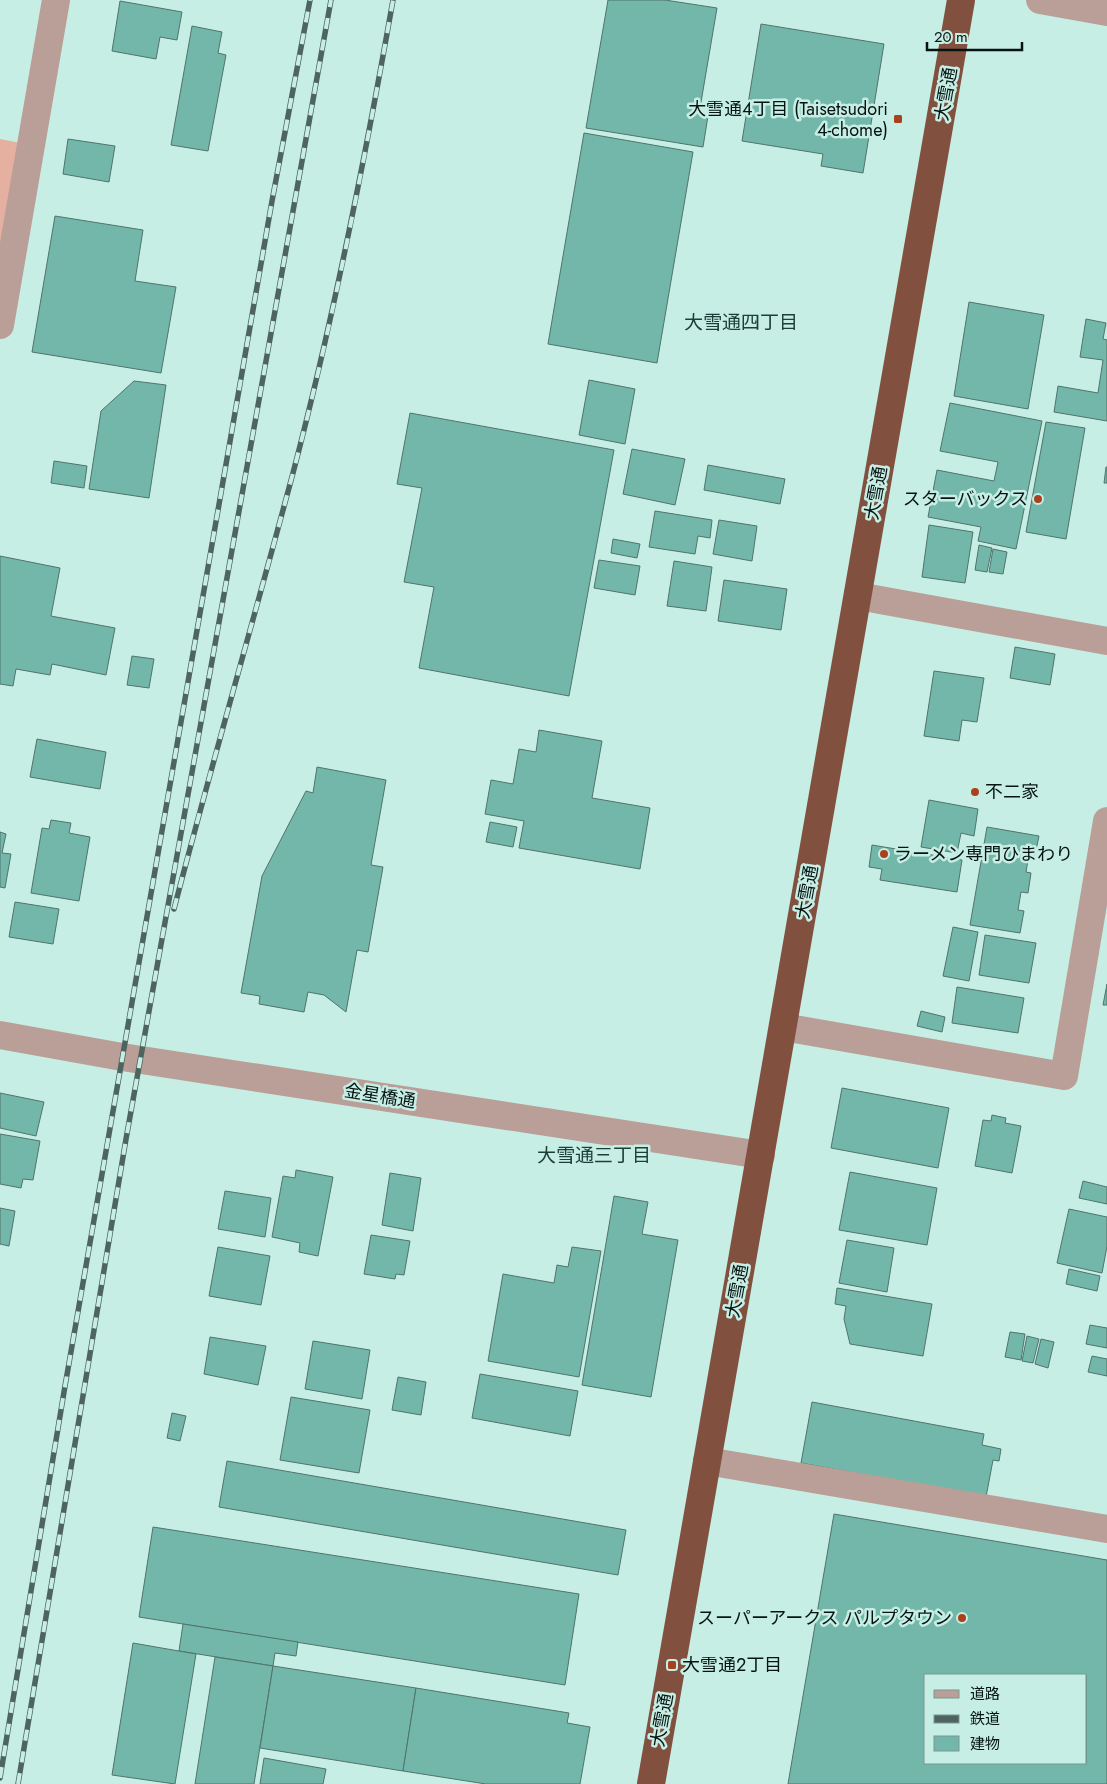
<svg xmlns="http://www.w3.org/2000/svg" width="1107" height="1784" viewBox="0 0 1107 1784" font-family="Jost,'Noto Sans JP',sans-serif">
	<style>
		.green { fill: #e5b09f }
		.building { fill: #72b7a9; stroke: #50746c; fill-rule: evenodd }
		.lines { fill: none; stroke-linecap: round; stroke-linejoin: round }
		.minor { stroke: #b99f97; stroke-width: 28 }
		.highway { stroke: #82503f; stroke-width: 28 }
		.rail-casing { stroke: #4d645f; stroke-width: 5.5 }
		.rail { stroke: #c7eee5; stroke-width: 4; stroke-dasharray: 11; stroke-linecap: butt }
		.poi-dot { fill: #a9421c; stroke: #c7eee5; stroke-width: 2 }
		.labels { text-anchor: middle; stroke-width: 5; stroke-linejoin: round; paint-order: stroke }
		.street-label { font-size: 18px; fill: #061411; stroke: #c7eee5 }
		.poi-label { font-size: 18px; fill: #061411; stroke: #c7eee5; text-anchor: end }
		.neighbourhood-label { font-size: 19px; fill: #1c4039; stroke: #c7eee5 }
	</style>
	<rect width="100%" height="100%" fill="#c7eee5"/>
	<polygon class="green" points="0,139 31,145 0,325"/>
	<g class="building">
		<polygon points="608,0 665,0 717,8 699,114 708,116 703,147 586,128"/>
		<polygon points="120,1 182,12 177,40 160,37 156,59 112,51"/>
		<polygon points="761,24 884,44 863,173 821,166 823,154 742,141"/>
		<polygon points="192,26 222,32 218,53 226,55 208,151 171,145"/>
		<polygon points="584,133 693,152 657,363 548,344"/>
		<polygon points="68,139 115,146 109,182 63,174"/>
		<polygon points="55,216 143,230 135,281 176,287 161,373 32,352"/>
		<polygon points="969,302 1044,315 1028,409 954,396"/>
		<polygon points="1086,319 1106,323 1103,339 1107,340 1107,421 1054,412 1058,386 1098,393 1103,360 1080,357"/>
		<polygon points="589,380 635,389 625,444 579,435"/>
		<polygon points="134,381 166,385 149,498 89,489 101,411"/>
		<polygon points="950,403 1042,421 1016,549 978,541 981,527 928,517 937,470 994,481 998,462 940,451"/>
		<polygon points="410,413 614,450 569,696 419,668 434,587 404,582 422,488 397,484"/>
		<polygon points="1046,422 1085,428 1066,539 1026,532"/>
		<polygon points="632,449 685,459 675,505 623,494"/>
		<polygon points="54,461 87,466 84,488 51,483"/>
		<polygon points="708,465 785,479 780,504 704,490"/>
		<polygon points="1106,467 1107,467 1107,483 1104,483"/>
		<polygon points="655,511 712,520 710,538 698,536 695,554 649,547"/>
		<polygon points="719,520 757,526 752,561 713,554"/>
		<polygon points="929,525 973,532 965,583 922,577"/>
		<polygon points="613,539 640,544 637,558 611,553"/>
		<polygon points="979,545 992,548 987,572 975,570"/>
		<polygon points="993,549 1007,552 1003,574 989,572"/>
		<polygon points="0,556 60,568 51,616 115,628 106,675 52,664 50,675 16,669 13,686 0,684"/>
		<polygon points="599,560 640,566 635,595 594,588"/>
		<polygon points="674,561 712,567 706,611 667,606"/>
		<polygon points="724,580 787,589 781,630 718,621"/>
		<polygon points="1015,647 1055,654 1050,685 1010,678"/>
		<polygon points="132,656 154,659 149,688 127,685"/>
		<polygon points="934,671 984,678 977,722 962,720 959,741 924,736"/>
		<polygon points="539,730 602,741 592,798 650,808 640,869 519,848 524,821 485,814 491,780 513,784 519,749 536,752"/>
		<polygon points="37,739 106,752 100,789 30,777"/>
		<polygon points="317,767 386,780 371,865 383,867 368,952 357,950 346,1012 324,995 308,992 304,1012 259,1004 260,996 241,993 262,876 306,791 313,793"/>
		<polygon points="929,800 978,809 974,836 961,833 957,853 921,847"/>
		<polygon points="51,820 71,823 69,833 90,837 79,901 31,893 42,828 49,829"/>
		<polygon points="490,822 517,827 513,847 486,842"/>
		<polygon points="987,827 1039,836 1035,855 1029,854 1026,872 1031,873 1028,893 1021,892 1018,910 1024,911 1020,933 970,925"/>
		<polygon points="0,832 6,834 2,853 11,854 5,888 0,887"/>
		<polygon points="872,845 962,860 957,892 880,880 882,869 869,867"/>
		<polygon points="15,902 59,909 53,944 9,937"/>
		<polygon points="953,927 978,932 969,981 943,976"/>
		<polygon points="985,935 1036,943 1029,983 979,975"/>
		<polygon points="1107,984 1107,1005 1103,1005"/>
		<polygon points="957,987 1024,998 1018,1033 952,1023"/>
		<polygon points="921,1011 945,1017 942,1032 917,1026"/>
		<polygon points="842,1088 949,1108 938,1168 831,1148"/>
		<polygon points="0,1093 44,1102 36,1136 0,1128"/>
		<polygon points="992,1115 1006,1118 1005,1123 1021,1126 1012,1173 975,1166 983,1120 991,1121"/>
		<polygon points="0,1134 40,1141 33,1180 23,1179 21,1188 0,1184"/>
		<polygon points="296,1170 333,1177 318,1256 299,1252 300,1243 272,1237 283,1176 295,1178"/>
		<polygon points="850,1172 937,1188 927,1245 839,1230"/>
		<polygon points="390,1173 421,1178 413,1231 382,1225"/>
		<polygon points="1083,1181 1107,1187 1107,1204 1079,1198"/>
		<polygon points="225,1191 271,1198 265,1237 218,1229"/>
		<polygon points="614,1196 648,1202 642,1234 678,1240 651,1397 582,1385"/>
		<polygon points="0,1208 15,1211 9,1246 0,1244"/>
		<polygon points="1069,1209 1107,1217 1107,1246 1102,1273 1057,1263"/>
		<polygon points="371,1235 410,1241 404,1275 396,1274 395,1279 364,1274"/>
		<polygon points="847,1240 894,1248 887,1292 839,1283"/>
		<polygon points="218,1247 270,1256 261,1305 209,1296"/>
		<polygon points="572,1247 601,1251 579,1377 488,1361 503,1274 554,1283 557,1265 568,1267"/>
		<polygon points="1069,1269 1100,1276 1097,1291 1066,1284"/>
		<polygon points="837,1288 932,1304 923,1356 850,1344 844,1319 846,1306 835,1304"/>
		<polygon points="1090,1325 1107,1328 1107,1348 1086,1344"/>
		<polygon points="1010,1332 1025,1334 1021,1360 1005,1357"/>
		<polygon points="1027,1336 1039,1339 1033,1363 1022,1361"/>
		<polygon points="210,1337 266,1346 258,1385 204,1374"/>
		<polygon points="1041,1339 1054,1342 1048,1368 1035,1364"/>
		<polygon points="313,1341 370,1350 362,1399 305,1389"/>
		<polygon points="1092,1356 1107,1359 1107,1376 1088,1372"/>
		<polygon points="480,1374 578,1391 570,1436 472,1418"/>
		<polygon points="398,1377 426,1382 421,1415 392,1410"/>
		<polygon points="291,1397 370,1410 359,1473 280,1460"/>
		<polygon points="812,1402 984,1434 982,1445 1001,1449 999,1461 993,1460 986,1497 801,1463"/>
		<polygon points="172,1413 186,1416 180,1441 167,1438"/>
		<polygon points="227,1461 626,1530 618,1575 219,1507"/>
		<path d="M 834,1514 L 1107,1560 L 1107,1784 L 788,1784 ZM 926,1675 L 1086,1675 L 1086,1763 L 926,1763 Z"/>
		<polygon points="153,1527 579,1594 565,1685 139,1617"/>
		<polygon points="183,1624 298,1642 296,1656 275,1653 273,1666 179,1651"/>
		<polygon points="133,1643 196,1654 175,1784 112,1775"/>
		<polygon points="215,1657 273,1666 254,1784 195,1784"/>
		<polygon points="273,1666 416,1688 403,1771 260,1748"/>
		<polygon points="416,1688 569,1713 567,1723 590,1727 580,1784 486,1784 403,1771"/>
		<polygon points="264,1758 326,1769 323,1784 260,1784"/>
	</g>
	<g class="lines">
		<g class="minor">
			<polyline points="1040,0 1107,12"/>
			<polyline points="0,325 56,0"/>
			<polyline points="858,596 1107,641"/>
			<polyline points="783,1027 1064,1076 1107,821"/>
			<polyline points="0,1035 122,1057 761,1155"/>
			<polyline points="707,1461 1107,1529"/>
		</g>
		<polyline class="highway" points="651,1784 961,0"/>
		<defs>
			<g id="rail">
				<path d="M 174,909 C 212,763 254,619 293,473 C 334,317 365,159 393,0"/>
				<polyline points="0,1778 65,1386 272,201 310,0"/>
				<polyline points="18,1784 126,1139 331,0"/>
			</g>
		</defs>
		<use href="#rail" class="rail-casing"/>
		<use href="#rail" class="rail"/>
	</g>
	<g class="poi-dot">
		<rect x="893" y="114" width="10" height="10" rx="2.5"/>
		<circle cx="1038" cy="499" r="5"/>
		<circle cx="975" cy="792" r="5"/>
		<circle cx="884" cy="854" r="5"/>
		<circle cx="962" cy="1618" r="5"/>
		<rect x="667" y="1660" width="10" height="10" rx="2.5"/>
	</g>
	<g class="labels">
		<g class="street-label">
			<text transform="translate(946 94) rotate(-80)" y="6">大雪通</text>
			<text transform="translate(876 493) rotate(-80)" y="6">大雪通</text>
			<text transform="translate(807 892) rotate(-80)" y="6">大雪通</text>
			<text transform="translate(380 1096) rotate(9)" y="6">金星橋通</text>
			<text transform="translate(737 1291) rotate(-80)" y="6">大雪通</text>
			<text transform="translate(662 1720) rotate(-80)" y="6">大雪通</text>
		</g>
		<g class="poi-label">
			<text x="888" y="115">大雪通4丁目 (Taisetsudori<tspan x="888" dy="21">4-chome)</tspan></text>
			<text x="1028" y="505">スターバックス</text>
			<text x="985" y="798" text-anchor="start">不二家</text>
			<text x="894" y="860" text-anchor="start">ラーメン専門ひまわり</text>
			<text x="952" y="1624">スーパーアークス パルプタウン</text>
			<text x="682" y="1671" text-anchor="start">大雪通2丁目</text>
		</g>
		<g class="neighbourhood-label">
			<text x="741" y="329">大雪通四丁目</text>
			<text x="594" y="1162">大雪通三丁目</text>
		</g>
	</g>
	<rect x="924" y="1674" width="162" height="90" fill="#c7eee5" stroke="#7a9790"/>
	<rect x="934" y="1690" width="25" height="8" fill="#b99f97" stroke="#7a9790"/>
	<text x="970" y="1699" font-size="15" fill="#061411">道路</text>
	<rect x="934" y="1715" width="25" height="8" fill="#4d645f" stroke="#7a9790"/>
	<text x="970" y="1724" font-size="15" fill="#061411">鉄道</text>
	<rect x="934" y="1736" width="25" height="15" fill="#72b7a9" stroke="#7a9790"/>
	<text x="970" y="1749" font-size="15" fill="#061411">建物</text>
	<path d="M927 42v8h95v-8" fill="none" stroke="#061411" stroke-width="2.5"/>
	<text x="934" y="42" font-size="15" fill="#061411" stroke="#c7eee5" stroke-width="4" paint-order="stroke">20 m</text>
</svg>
